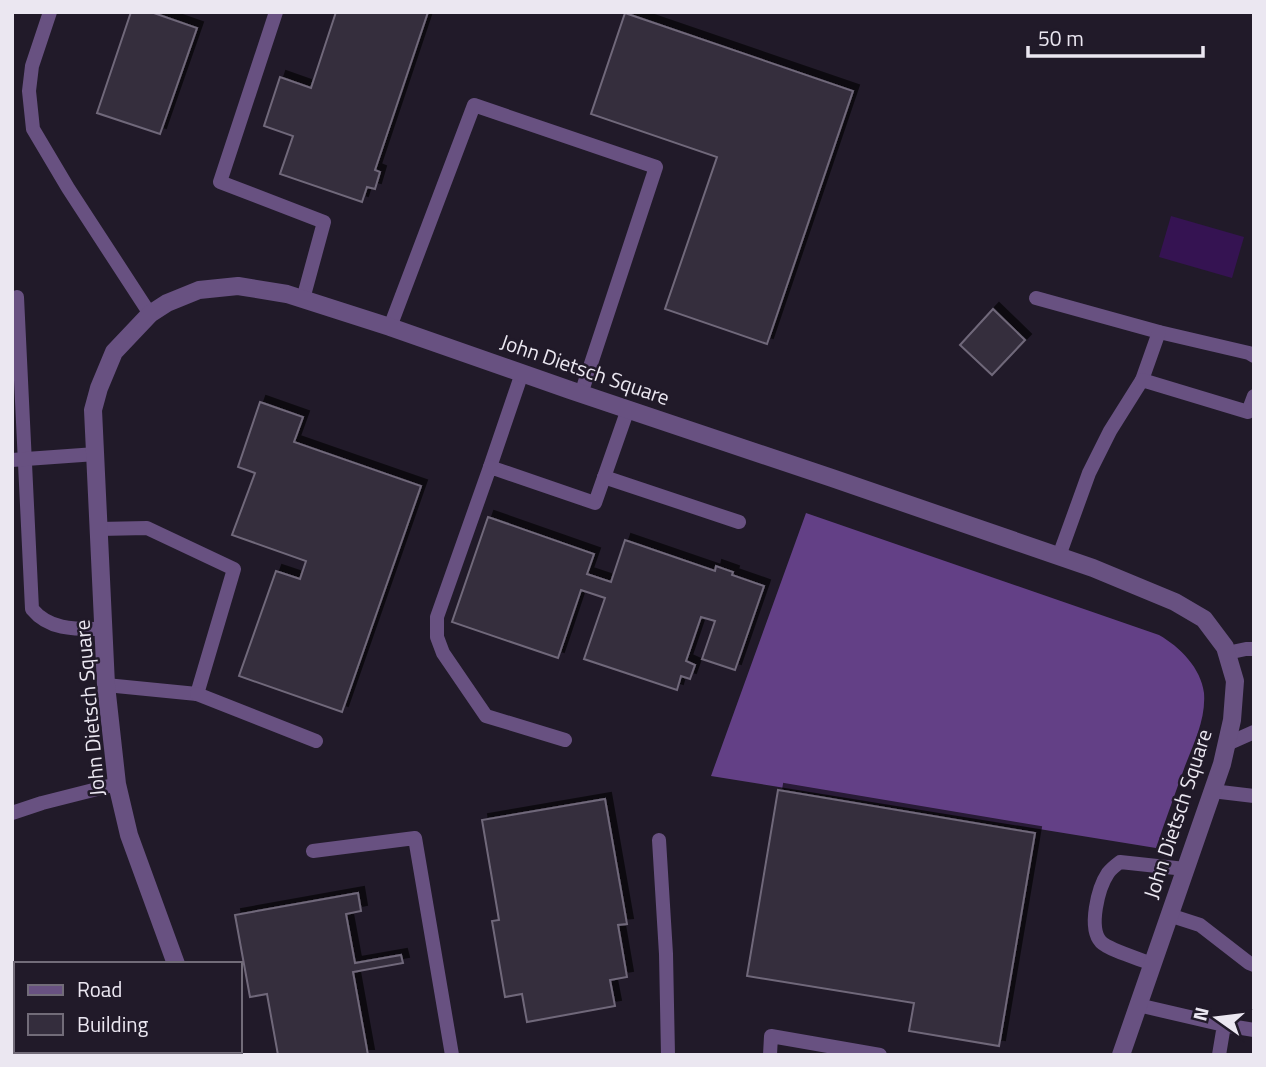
<svg xmlns="http://www.w3.org/2000/svg" width="1266" height="1067" viewBox="0 0 1266 1067" font-family="'Titillium Web',sans-serif">
	<style>
		.green { fill: #351352 }
		.forest { fill: #634086 }
		.building { fill: #342d3d; stroke: #70687a; stroke-width: 2; filter: url(#shadow) }
		.lines { fill: none; stroke-linecap: round; stroke-linejoin: round }
		.service { stroke: #685181; stroke-width: 14 }
		.minor { stroke: #685181; stroke-width: 18 }
		.labels { text-anchor: middle; stroke-width: 5; stroke-linejoin: round; paint-order: stroke }
		.street-label { font-size: 21px; fill: #ebe7f1; stroke: #211a29 }
	</style>
	<defs>
		<filter id="shadow"><feDropShadow dx="6" dy="-6" stdDeviation="0" flood-color="#0009"/></filter>
	</defs>
	<rect width="100%" height="100%" fill="#211a29"/>
	<polygon class="green" points="1171,216 1244,237 1232,278 1159,257"/>
	<path class="forest" d="M 806,513 L 1159,635 C 1180,647 1201,668 1204,693 C 1206,719 1194,743 1185,766 C 1175,794 1165,821 1156,848 L 711,776 Z"/>
	<g class="building">
		<polygon points="131,12 151,12 197,28 160,134 97,113"/>
		<polygon points="336,12 428,12 375,170 380,172 375,189 367,187 362,202 280,174 293,136 264,126 280,77 311,88"/>
		<polygon points="625,13 853,91 767,344 665,309 717,157 591,114"/>
		<polygon points="993,309 1025,340 992,375 960,345"/>
		<polygon points="260,402 303,417 294,442 421,486 342,712 239,676 276,571 300,579 306,561 232,535 255,473 238,467"/>
		<polygon points="488,517 594,554 587,574 611,582 625,540 715,571 716,566 733,572 732,575 764,586 735,670 702,659 715,621 701,617 686,661 695,665 690,679 681,676 677,690 584,659 605,598 581,590 558,658 452,622"/>
		<polygon points="778,790 1035,833 999,1046 909,1031 914,1003 747,976"/>
		<polygon points="605,799 627,924 618,925 627,977 610,980 615,1006 527,1022 522,994 505,997 492,921 499,920 482,820"/>
		<polygon points="358,893 361,911 346,914 355,963 401,955 403,963 353,972 368,1055 278,1055 267,994 250,997 235,915"/>
		<polygon points="12,1031 16,1031 16,1051 137,1051 137,1055 12,1055"/>
	</g>
	<g class="lines">
		<g class="service">
			<polyline points="50,12 32,66 29,91 33,129 68,188 150,314"/>
			<polyline points="276,12 220,182 324,222 303,299"/>
			<path d="M 17,297 L 32,609 C 50,631 77,629 104,629"/>
			<polyline points="1036,298 1159,332 1249,353 1254,356"/>
			<polyline points="390,327 474,105 656,167 581,394"/>
			<polyline points="1142,380 1159,332"/>
			<polyline points="12,460 96,454"/>
			<polyline points="490,467 522,373"/>
			<polyline points="604,477 739,522"/>
			<polyline points="99,529 147,528 234,569 197,694 106,685"/>
			<polyline points="1059,556 1089,473 1110,431 1142,380 1248,412 1254,396"/>
			<polyline points="1227,653 1246,649 1254,649"/>
			<polyline points="197,694 316,741"/>
			<polyline points="565,740 486,716 443,653 437,637 437,617 490,467 595,503 628,409"/>
			<polyline points="1227,744 1254,732"/>
			<polyline points="1212,791 1254,796"/>
			<polyline points="12,813 42,803 117,784"/>
			<polyline points="659,840 666,954 668,1055"/>
			<polyline points="313,851 415,838 452,1055"/>
			<polyline points="1169,915 1200,925 1249,963 1254,965"/>
			<path d="M 1152,964 C 1140,959 1109,950 1101,942 C 1088,928 1098,888 1108,873 C 1111,869 1116,865 1120,862 L 1185,869"/>
			<polyline points="1138,1005 1224,1025 1219,1055"/>
			<polyline points="1224,1025 1254,1030"/>
			<polyline points="770,1055 771,1036 880,1055"/>
		</g>
		<g class="minor">
			<polyline points="176,964 129,835 117,784 106,685 93,410 99,388 114,352 150,314 167,303 199,290 238,286 287,294 390,327 570,390 832,478 1093,568 1175,602 1204,619 1225,647 1235,681 1232,720 1222,764 1121,1055"/>
			<polyline points="210,1051 211,1055"/>
		</g>
	</g>
	<g class="labels">
		<g class="street-label">
			<text transform="translate(585 370) rotate(19)" y="7">John Dietsch Square</text>
			<text transform="translate(90 708) rotate(-95)" y="7">John Dietsch Square</text>
			<text transform="translate(1178 814) rotate(-72)" y="7">John Dietsch Square</text>
		</g>
	</g>
	<rect width="1266" height="1067" fill="none" stroke="#ebe7f1" stroke-width="28"/>
	<rect x="14" y="962" width="228" height="91" fill="#211a29" stroke="#726c79" stroke-width="2"/>
	<rect x="28" y="985" width="35" height="10" fill="#685181" stroke="#726c79" stroke-width="2"/>
	<text x="77" y="997" font-size="21" fill="#ebe7f1">Road</text>
	<rect x="28" y="1014" width="35" height="21" fill="#342d3d" stroke="#726c79" stroke-width="2"/>
	<text x="77" y="1032" font-size="21" fill="#ebe7f1">Building</text>
	<g transform="translate(1217 1018) rotate(284)" stroke="#211a29" stroke-width="5" paint-order="stroke">
	<path d="M0-5L12 26L0 18L-12 26Z" fill="#ebe7f1"/>
	<text y="-10" font-size="19" font-weight="bold" text-anchor="middle" fill="#ebe7f1">N</text>
	</g>
	<path d="M1028 46v10h175v-10" fill="none" stroke="#ebe7f1" stroke-width="3.5"/>
	<text x="1038" y="46" font-size="21" fill="#ebe7f1" stroke="#211a29" stroke-width="5" paint-order="stroke">50 m</text>
</svg>
